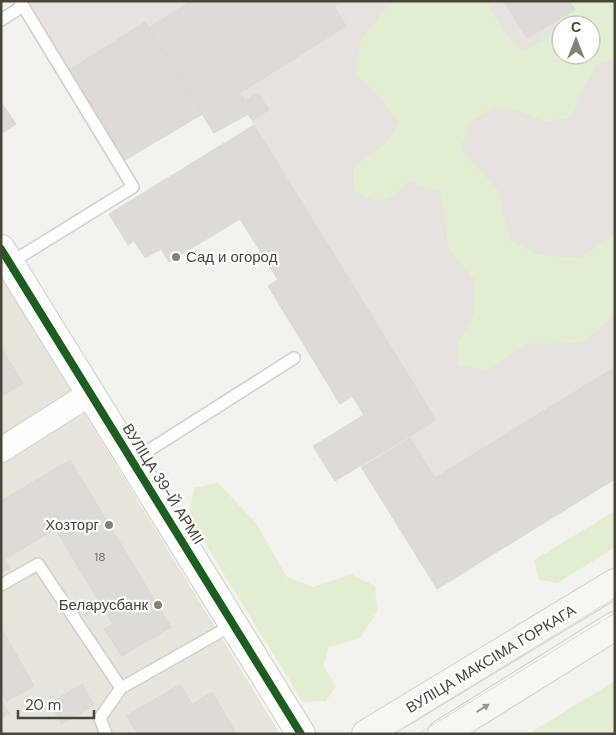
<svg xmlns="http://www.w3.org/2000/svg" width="616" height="735" viewBox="0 0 616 735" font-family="'DM Sans',sans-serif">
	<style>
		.residential { fill: #e7e4dc }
		.industrial { fill: #e6e2de; fill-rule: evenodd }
		.green { fill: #e1eecf; fill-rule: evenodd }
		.building { fill: #dedbd6; stroke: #dcd9d4 }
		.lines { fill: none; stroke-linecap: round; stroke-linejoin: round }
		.service-casing { stroke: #d2d0cb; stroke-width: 14 }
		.minor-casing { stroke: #d2d0cb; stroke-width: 26 }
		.tertiary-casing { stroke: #d2d0cb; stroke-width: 30 }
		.secondary-casing { stroke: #d3cfc5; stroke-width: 30 }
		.service { stroke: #fdfdfc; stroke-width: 11 }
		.minor { stroke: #fdfdfc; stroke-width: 24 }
		.tertiary { stroke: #fdfdfc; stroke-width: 28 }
		.secondary { stroke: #f7f6f1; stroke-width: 28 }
		.tram { stroke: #dbdbda; stroke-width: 1 }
		.cycleway-casing { stroke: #fff; stroke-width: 11 }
		.cycleway { stroke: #1b5e20; stroke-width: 8 }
		.oneway { fill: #98948c }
		.poi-dot { fill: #868178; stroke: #fff; stroke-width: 2 }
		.labels { text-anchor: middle; stroke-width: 4.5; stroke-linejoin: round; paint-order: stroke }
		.number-label { font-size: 12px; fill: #706a61 }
		.poi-label { font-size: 15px; fill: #4b4439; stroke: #fff; text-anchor: end }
		.street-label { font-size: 15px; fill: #4b4439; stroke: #fff }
	</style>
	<rect width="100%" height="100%" fill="#f4f2ee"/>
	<polygon class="residential" points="1,276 280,734 1,734"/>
	<path class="industrial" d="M 27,1 L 615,1 L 615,479 L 437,589 L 360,466 L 435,420 L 248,115 L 214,133 L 202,115 L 125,160 L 68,71 ZM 561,25 L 591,25 L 591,55 L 561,55 Z"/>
	<g class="green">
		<path d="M 391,1 L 487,1 L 502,30 L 522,51 L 552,37 L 559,16 L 558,1 L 615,1 L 615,56 L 596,66 L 580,94 L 572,117 L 547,122 L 520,112 L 495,107 L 469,122 L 461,149 L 498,190 L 510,240 L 538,255 L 580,258 L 615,235 L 615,308 L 607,323 L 581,343 L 528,344 L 487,370 L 459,366 L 458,342 L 474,316 L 475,280 L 448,248 L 445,213 L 439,191 L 409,182 L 391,197 L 376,201 L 354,191 L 354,167 L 387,142 L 399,122 L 375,92 L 356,76 L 360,42 ZM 561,25 L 591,25 L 591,55 L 561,55 Z"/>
		<polygon points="218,483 255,522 287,577 313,587 351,574 375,586 377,612 360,638 329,647 323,666 336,686 326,701 303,702 189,517 194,488"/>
		<polygon points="615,511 615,547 558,583 539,580 534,560"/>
		<polygon points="615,681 615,734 528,734"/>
	</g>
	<g class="building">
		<polygon points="191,1 341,1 334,6 346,26 240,93 245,101 258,93 269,110 252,120 248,114 214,133 149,28"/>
		<polygon points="504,1 569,1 575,10 527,38"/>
		<polygon points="145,22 202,114 125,160 68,71"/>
		<polygon points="1,102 16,124 1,134"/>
		<polygon points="254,125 436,420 335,481 313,446 364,415 352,396 340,404 268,286 278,280 240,219 169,262 161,249 145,258 134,241 128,245 109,214"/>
		<polygon points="1,348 23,383 1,397"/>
		<polygon points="615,367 615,479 437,589 362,468 410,438 435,478"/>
		<polygon points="70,460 171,627 122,656 104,629 113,624 55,529 5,559 10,568 1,573 1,501"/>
		<polygon points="3,631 34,686 7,701 1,691 1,632"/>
		<polygon points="82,684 94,705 62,724 50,703"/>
		<polygon points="180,684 192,704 212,692 237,734 138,734 127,716"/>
		<polygon points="1,700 9,713 1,719"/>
	</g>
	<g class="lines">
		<defs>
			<g id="service">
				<polyline points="1,20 23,6 20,1"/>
				<polyline points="10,263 133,187 23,6"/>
				<polyline points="132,461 294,358"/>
				<polyline points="1,585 38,564 121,688"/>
				<polyline points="106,734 100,718 121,688 234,624"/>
			</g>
			<polyline id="minor" points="1,450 91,393"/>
			<polyline id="tertiary" points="1,249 301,734"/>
			<g id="secondary">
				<polyline points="366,734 615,583"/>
				<polyline points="442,734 615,626"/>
			</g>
		</defs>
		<use href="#service" class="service-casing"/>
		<use href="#minor" class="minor-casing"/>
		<use href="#tertiary" class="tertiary-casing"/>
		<use href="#secondary" class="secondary-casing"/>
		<use href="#service" class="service"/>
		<use href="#minor" class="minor"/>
		<use href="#tertiary" class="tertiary"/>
		<use href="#secondary" class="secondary"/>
		<g class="tram">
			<polyline points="393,734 615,598"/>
			<polyline points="418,734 615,613"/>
		</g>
		<defs>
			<polyline id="cycleway" points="1,249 301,734"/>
		</defs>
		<use href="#cycleway" class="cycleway-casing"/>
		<use href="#cycleway" class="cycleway"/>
	</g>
	<defs><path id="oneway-solid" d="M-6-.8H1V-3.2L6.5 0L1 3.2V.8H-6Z" transform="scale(1.25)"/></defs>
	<use class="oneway" href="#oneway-solid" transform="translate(483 708) rotate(-32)"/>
	<g class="poi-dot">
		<circle cx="176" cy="257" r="5"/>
		<circle cx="109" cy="525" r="5"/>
		<circle cx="158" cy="605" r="5"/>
	</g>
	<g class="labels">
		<g class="number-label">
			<text x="100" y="561">18</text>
		</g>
		<g class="poi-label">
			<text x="186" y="262" text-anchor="start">Сад и огород</text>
			<text x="99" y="530">Хозторг</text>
			<text x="148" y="610">Беларусбанк</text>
		</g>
		<g class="street-label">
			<text transform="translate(163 484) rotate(58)" y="5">ВУЛІЦА 39-Й АРМІІ</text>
			<text transform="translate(491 659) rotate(-31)" y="5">ВУЛІЦА МАКСІМА ГОРКАГА</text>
		</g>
	</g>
	<rect width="616" height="735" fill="none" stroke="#4b4439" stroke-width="5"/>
	<g transform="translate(576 40)"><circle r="24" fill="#ffffff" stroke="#b7b4b0"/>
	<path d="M0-4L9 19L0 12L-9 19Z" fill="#868178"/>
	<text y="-8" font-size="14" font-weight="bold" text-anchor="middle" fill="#4b4439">С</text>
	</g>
	<path d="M18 710v8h76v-8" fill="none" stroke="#4b4439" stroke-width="2.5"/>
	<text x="25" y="710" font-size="15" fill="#4b4439" stroke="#ffffff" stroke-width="4" paint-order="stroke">20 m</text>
</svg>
